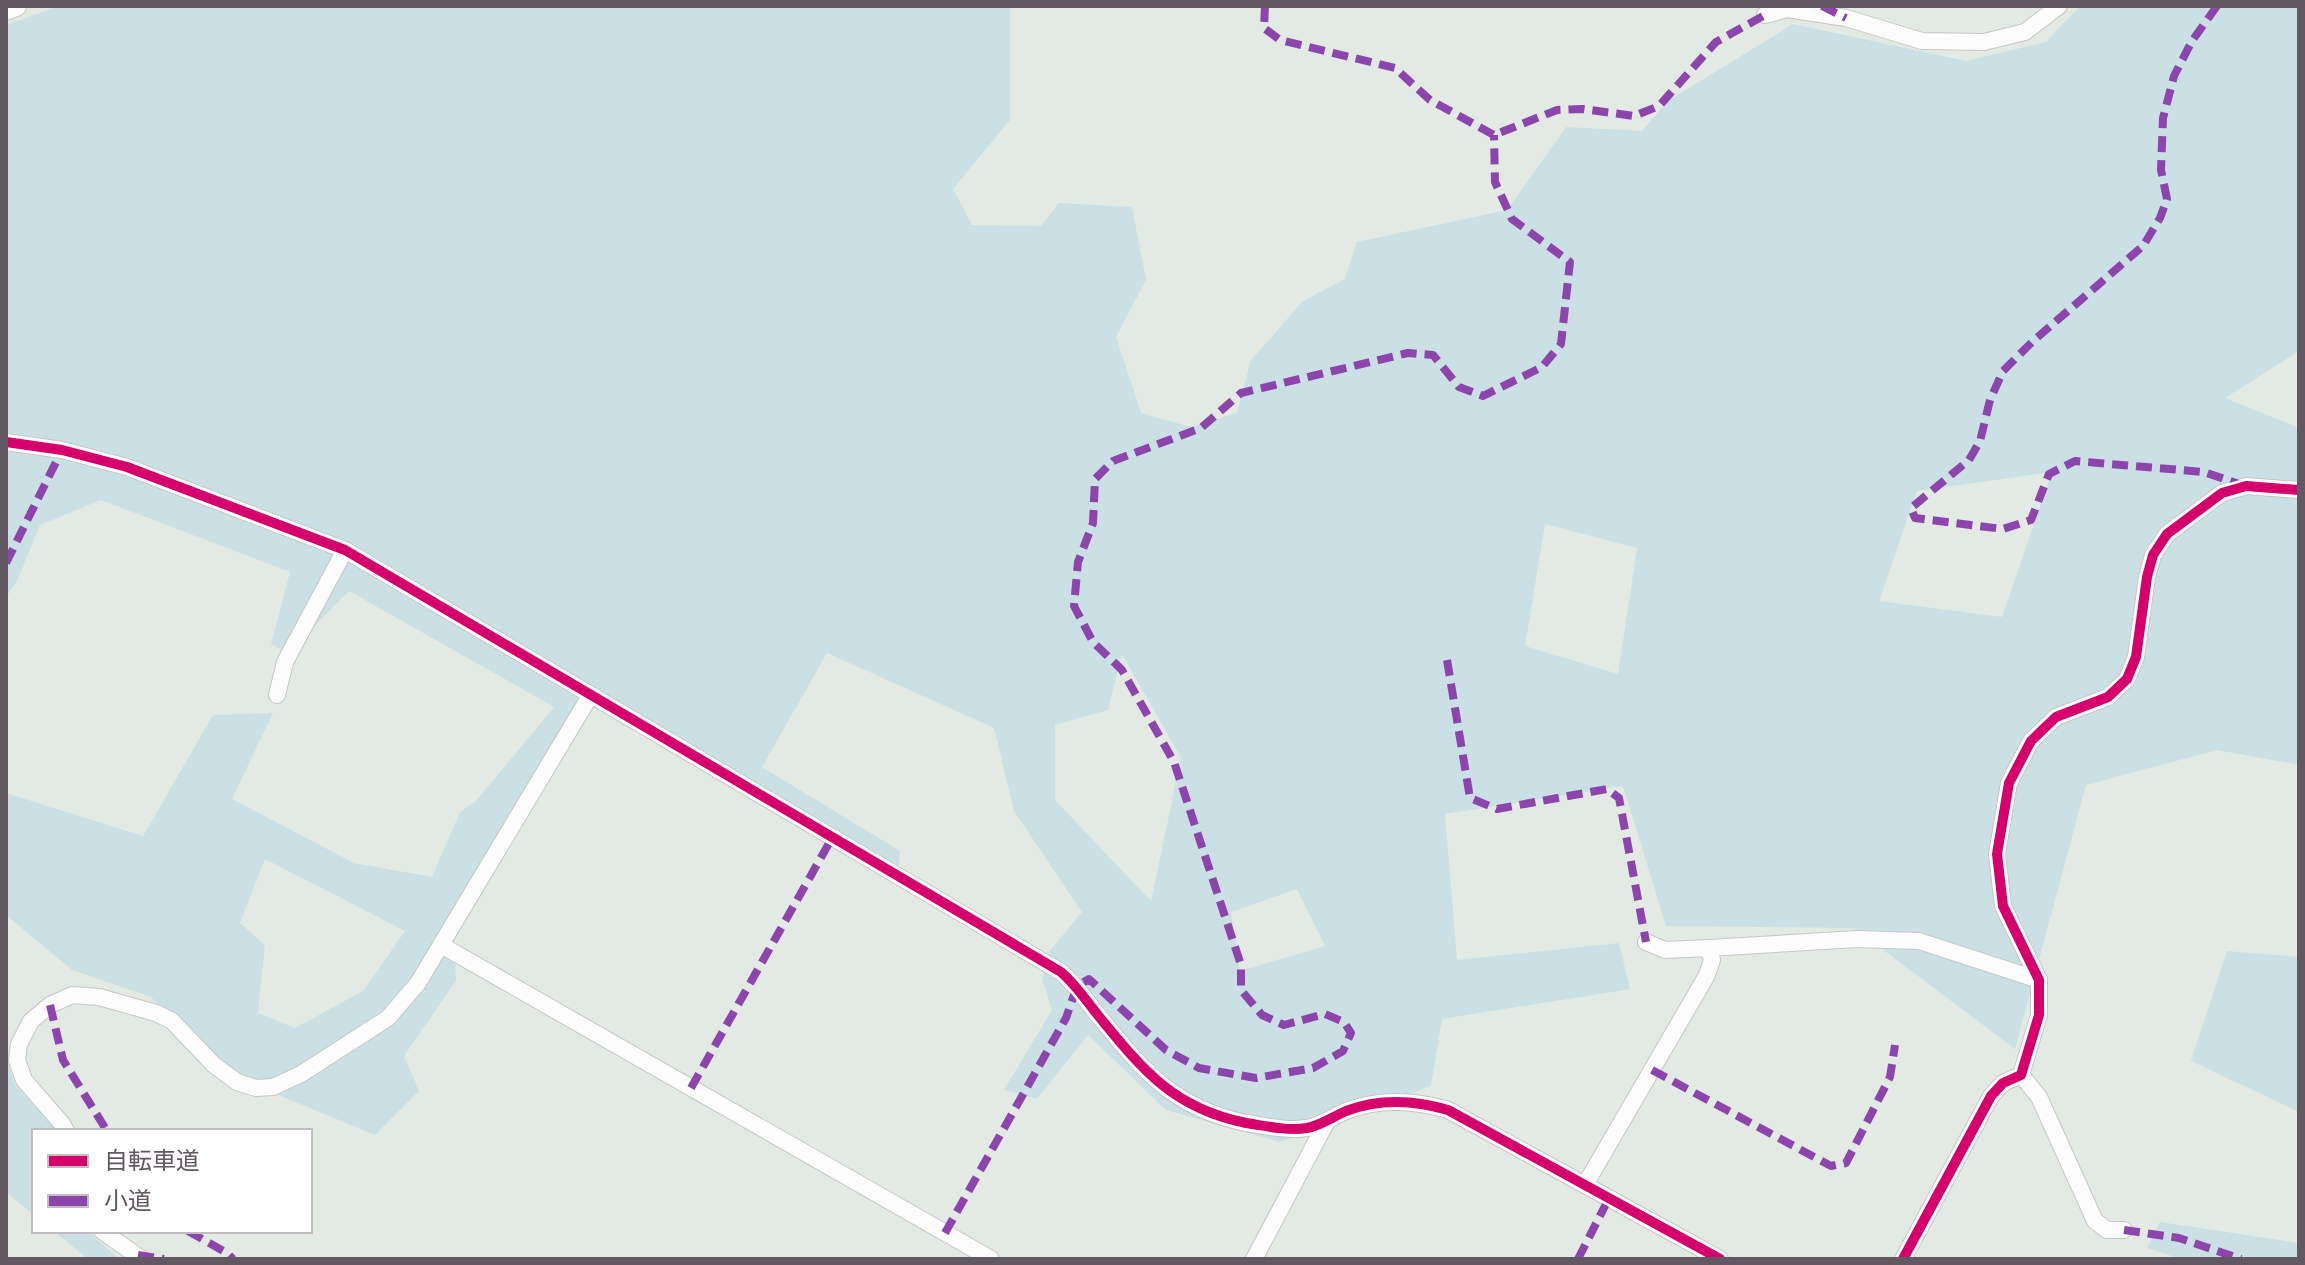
<svg xmlns="http://www.w3.org/2000/svg" width="2305" height="1265" viewBox="0 0 2305 1265" font-family="'Space Grotesk','Noto Sans JP',sans-serif">
	<style>
		.green { fill: #cbe0e5; fill-rule: evenodd }
		.lines { fill: none; stroke-linecap: round; stroke-linejoin: round }
		.minor-casing { stroke: #c6c6c6; stroke-width: 18 }
		.tertiary-casing { stroke: #c6c6c6; stroke-width: 22 }
		.minor { stroke: #fbfcfb; stroke-width: 16 }
		.tertiary { stroke: #fbfcfb; stroke-width: 20 }
		.quiet { stroke: #8e44ad; stroke-width: 8; stroke-dasharray: 16 8; stroke-linecap: butt }
		.cycleway-casing { stroke: #fff; stroke-width: 15 }
		.cycleway { stroke: #d6006c; stroke-width: 10 }
	</style>
	<rect width="100%" height="100%" fill="#e2eae3"/>
	<g class="green">
		<path d="M 59,6 L 1010,6 L 1010,120 L 953,189 L 972,225 L 1041,226 L 1059,203 L 1132,207 L 1146,280 L 1116,337 L 1141,413 L 1191,427 L 1237,413 L 1251,360 L 1303,301 L 1345,279 L 1357,242 L 1507,210 L 1566,127 L 1642,131 L 1668,101 L 1793,24 L 1966,61 L 2046,42 L 2080,6 L 2299,6 L 2299,351 L 2225,398 L 2299,428 L 2299,765 L 2217,750 L 2086,785 L 2015,1049 L 1854,928 L 1666,926 L 1623,786 L 1445,814 L 1457,960 L 1619,943 L 1630,989 L 1442,1019 L 1431,1086 L 1280,1142 L 1166,1110 L 1088,1035 L 1037,1099 L 1004,1090 L 1052,1010 L 1042,979 L 1049,952 L 1082,912 L 1014,811 L 994,728 L 827,653 L 762,767 L 900,851 L 899,865 L 829,842 L 594,692 L 453,919 L 456,981 L 404,1056 L 419,1091 L 375,1135 L 220,1071 L 151,997 L 72,970 L 6,915 L 6,793 L 143,836 L 213,715 L 273,713 L 232,799 L 354,863 L 432,877 L 460,812 L 476,801 L 554,707 L 349,591 L 288,653 L 271,644 L 290,572 L 101,500 L 40,525 L 16,583 L 6,597 L 6,25 ZM 2052,472 L 2002,617 L 1879,601 L 1917,491 ZM 1545,524 L 1637,548 L 1618,674 L 1525,646 ZM 1122,654 L 1181,758 L 1151,901 L 1055,800 L 1055,725 L 1108,710 ZM 265,859 L 405,931 L 363,991 L 295,1028 L 258,1013 L 265,945 L 240,923 ZM 1297,889 L 1325,946 L 1240,971 L 1231,912 Z"/>
		<polygon points="2227,951 2299,957 2299,1112 2191,1061"/>
		<polygon points="6,1055 15,1085 57,1131 34,1131 34,1215 6,1192"/>
		<polygon points="2160,1222 2299,1243 2299,1259 2181,1259 2147,1248"/>
		<polygon points="54,1231 87,1231 120,1259 88,1259"/>
	</g>
	<g class="lines">
		<defs>
			<g id="minor">
				<polyline points="1765,15 1787,9 1846,18 1922,41 1984,42 2025,32 2059,6"/>
				<path d="M 6,442 L 62,450 L 127,467 L 345,550 L 1061,972 C 1076,985 1085,999 1097,1014 C 1142,1069 1172,1108 1246,1123 C 1266,1126 1287,1131 1307,1128 C 1322,1125 1332,1117 1346,1111 C 1380,1098 1414,1100 1448,1110 L 1720,1259"/>
				<polyline points="277,695 285,662 345,550"/>
				<polyline points="441,945 991,1259"/>
				<polyline points="1709,948 1857,939 1919,941 2039,980"/>
				<polyline points="2021,1075 2039,1097 2095,1221 2107,1230 2124,1230"/>
				<polyline points="66,1131 63,1125 24,1080 17,1060 19,1044 31,1021 50,1005 72,995 99,997 156,1013 172,1021 214,1065 237,1082 256,1088 273,1087 301,1074 388,1018 418,983 590,696"/>
				<polyline points="1585,1185 1707,975 1712,960 1709,948 1665,950 1646,942"/>
				<polyline points="102,1231 142,1259"/>
				<polyline points="1254,1259 1326,1123"/>
				<polyline points="1903,1259 1991,1096 2003,1083 2021,1075 2039,1015 2039,980 2003,906 1997,854 2009,783 2031,741 2056,717 2108,697 2127,679 2136,657 2147,577 2153,555 2167,534 2222,493 2246,486 2299,490"/>
			</g>
			<polyline id="tertiary" points="6,10 16,6"/>
		</defs>
		<use href="#minor" class="minor-casing"/>
		<use href="#tertiary" class="tertiary-casing"/>
		<use href="#minor" class="minor"/>
		<use href="#tertiary" class="tertiary"/>
		<g class="quiet">
			<polyline points="1265,6 1264,28 1280,40 1395,68 1430,100 1494,135 1557,110 1583,109 1634,116 1659,106 1716,42 1765,15"/>
			<polyline points="1822,6 1846,18"/>
			<polyline points="2217,6 2192,41 2174,76 2163,118 2161,170 2167,199 2160,218 2143,246 2032,342 2003,371 1990,400 1980,441 1969,460 1911,508 1915,518 2003,529 2031,520 2049,474 2075,461 2204,472 2242,485"/>
			<polyline points="6,563 62,450"/>
			<polyline points="1447,660 1470,798 1497,809 1607,789 1619,798 1646,942"/>
			<polyline points="50,1005 63,1060 107,1131"/>
			<polyline points="1652,1070 1831,1166 1846,1163 1890,1077 1895,1045"/>
			<polyline points="691,1088 832,838"/>
			<polyline points="2124,1230 2179,1238 2241,1259"/>
			<polyline points="188,1231 227,1253 233,1259"/>
			<polyline points="945,1233 1066,1018 1077,986 1089,979 1166,1050 1199,1068 1256,1078 1313,1068 1343,1051 1351,1033 1344,1022 1325,1014 1284,1025 1262,1015 1241,990 1241,965 1174,762 1122,670 1093,642 1074,606 1078,562 1093,523 1095,479 1113,461 1201,428 1241,393 1408,353 1433,355 1459,387 1483,396 1542,367 1561,344 1570,262 1512,219 1495,182 1494,135"/>
			<polyline points="138,1255 164,1259"/>
			<polyline points="1578,1259 1609,1198"/>
		</g>
		<defs>
			<g id="cycleway">
				<path d="M 6,442 L 62,450 L 127,467 L 345,550 L 1061,972 C 1076,985 1085,999 1097,1014 C 1142,1069 1172,1108 1246,1123 C 1266,1126 1287,1131 1307,1128 C 1322,1125 1332,1117 1346,1111 C 1380,1098 1414,1100 1448,1110 L 1720,1259"/>
				<polyline points="1903,1259 1991,1096 2003,1083 2021,1075 2039,1015 2039,980 2003,906 1997,854 2009,783 2031,741 2056,717 2108,697 2127,679 2136,657 2147,577 2153,555 2167,534 2222,493 2246,486 2299,490"/>
			</g>
		</defs>
		<use href="#cycleway" class="cycleway-casing"/>
		<use href="#cycleway" class="cycleway"/>
	</g>
	<rect width="2305" height="1265" fill="none" stroke="#615862" stroke-width="16"/>
	<rect x="32" y="1129" width="280" height="104" fill="#ffffff" stroke="#c0bcc0" stroke-width="2"/>
	<rect x="48" y="1155" width="40" height="12" fill="#d6006c" stroke="#c0bcc0" stroke-width="2"/>
	<text x="104" y="1169" font-size="24" fill="#615862">自転車道</text>
	<rect x="48" y="1195" width="40" height="12" fill="#8e44ad" stroke="#c0bcc0" stroke-width="2"/>
	<text x="104" y="1209" font-size="24" fill="#615862">小道</text>
</svg>
